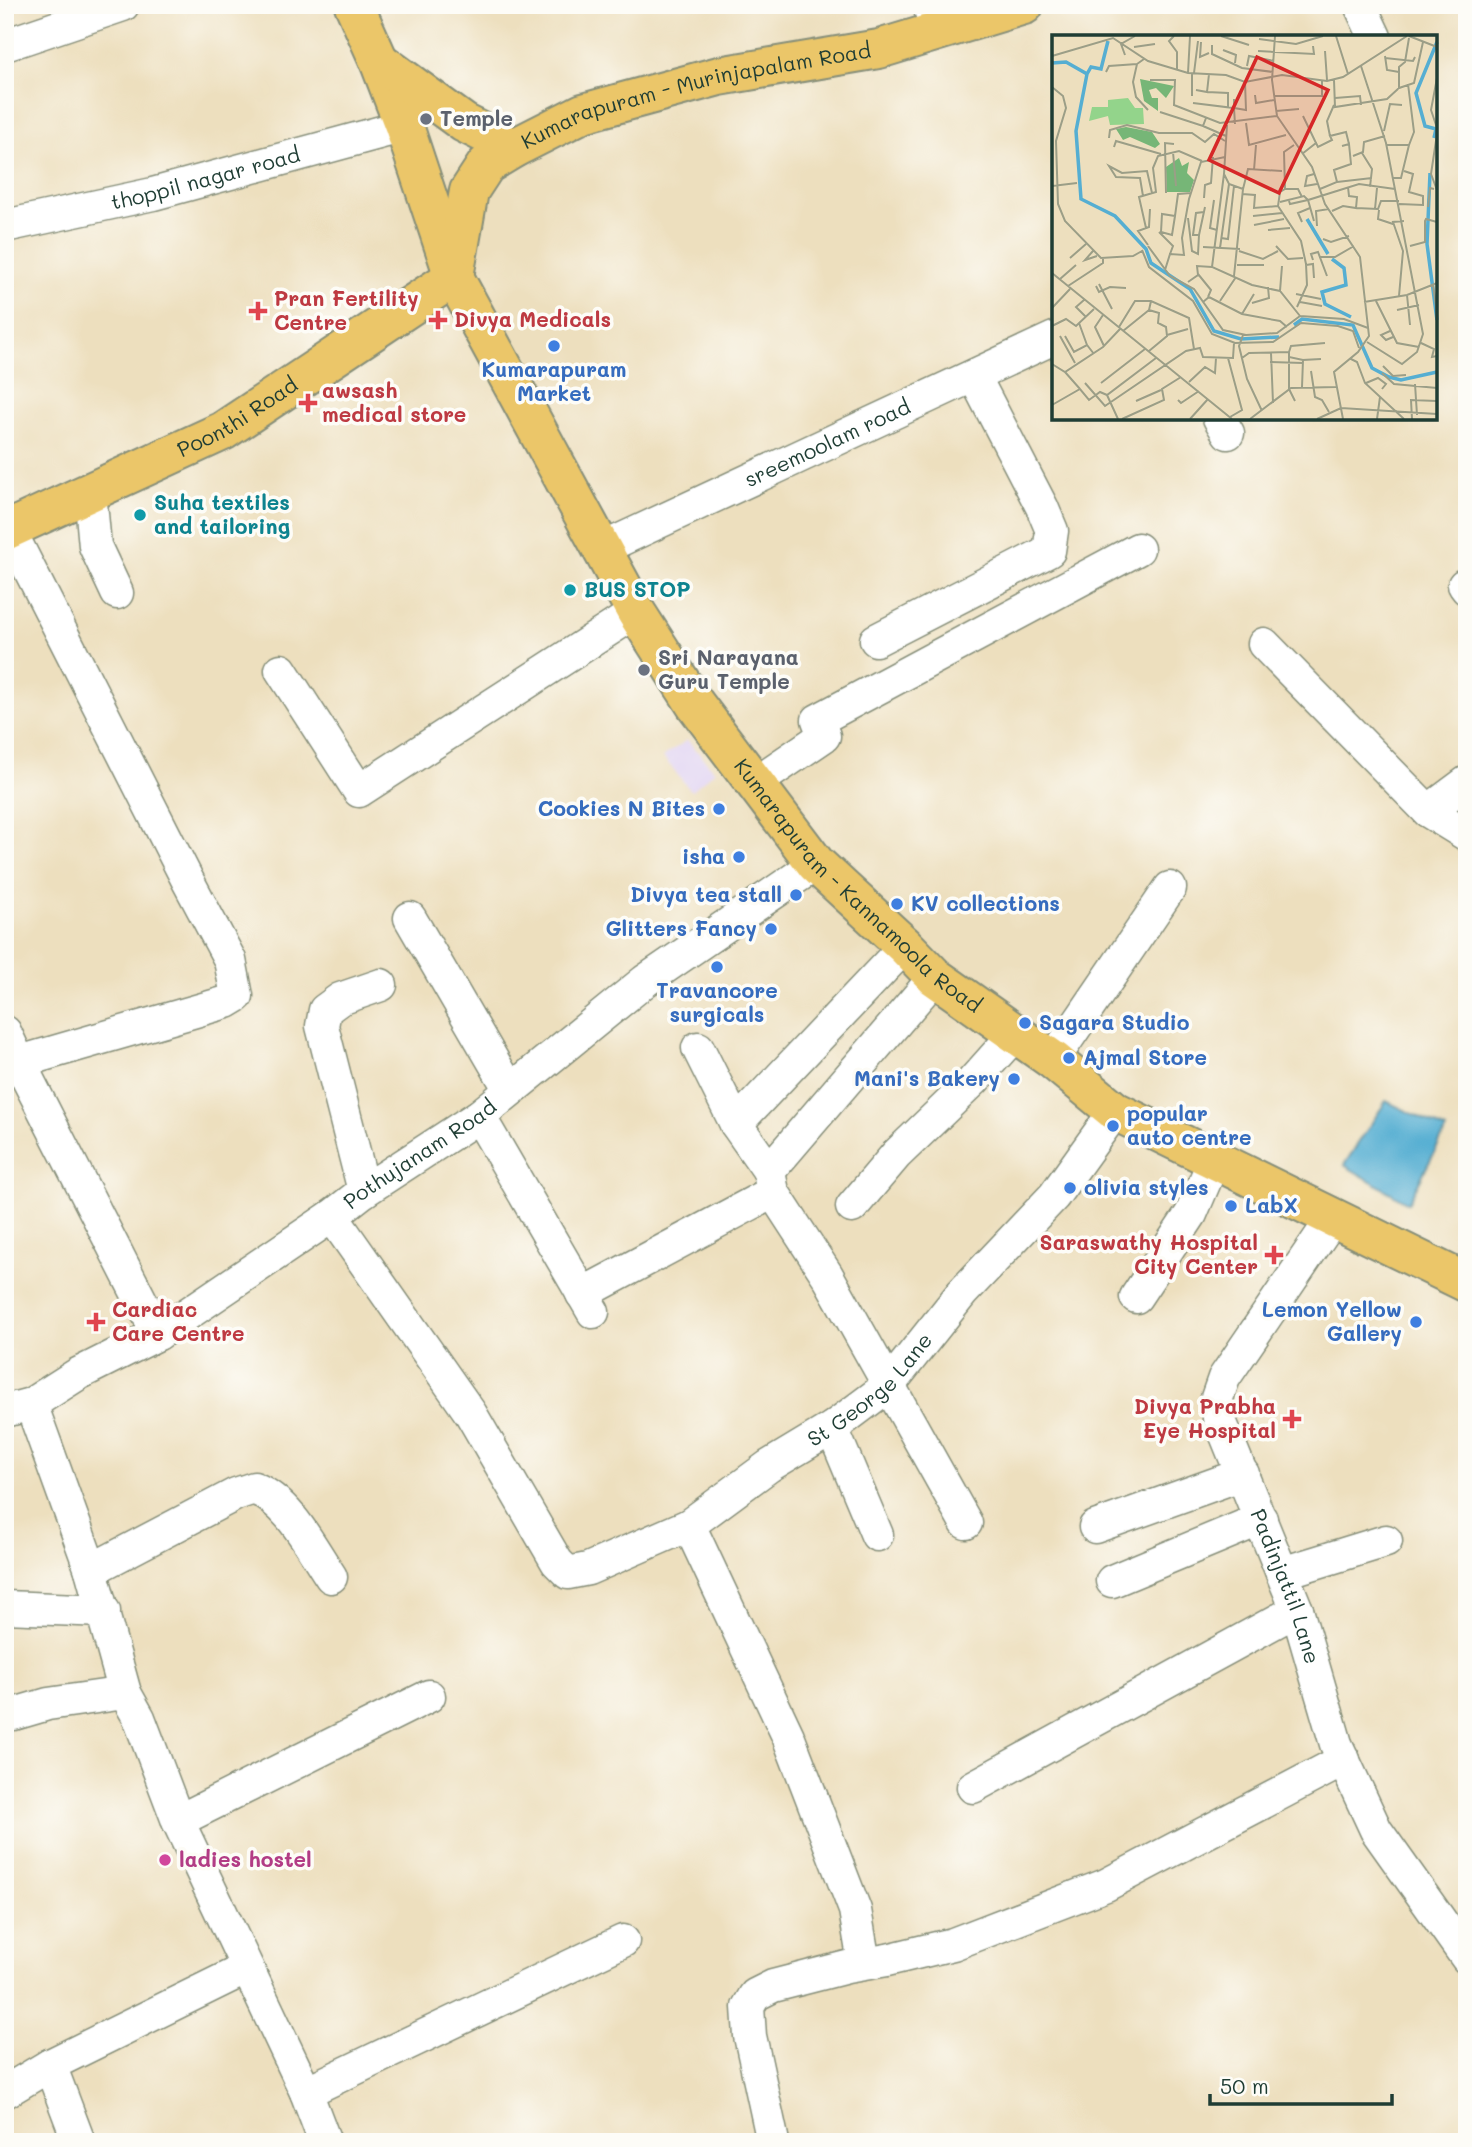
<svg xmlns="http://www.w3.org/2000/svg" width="1472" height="2147" viewBox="0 0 1472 2147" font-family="Mali,sans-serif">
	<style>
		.built { fill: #e1d4f3 }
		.water { fill: #55aed2; stroke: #3a7683; stroke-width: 2 }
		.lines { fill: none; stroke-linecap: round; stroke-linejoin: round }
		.minor-casing { stroke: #868e79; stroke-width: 35 }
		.major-casing { stroke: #868e79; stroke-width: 42 }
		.minor { stroke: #fff; stroke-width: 32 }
		.major { stroke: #ebc669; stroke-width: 38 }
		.worship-dot { fill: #6b7280; stroke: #fdfcf7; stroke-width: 2.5 }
		.health-dot { fill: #e0444e; stroke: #fdfcf7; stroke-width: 2.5 }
		.shop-dot { fill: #3f7fe0; stroke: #fdfcf7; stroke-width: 2.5 }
		.culture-dot { fill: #0f9aa8; stroke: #fdfcf7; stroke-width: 2.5 }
		.hotel-dot { fill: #d1479c; stroke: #fdfcf7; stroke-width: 2.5 }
		.labels { text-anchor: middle; stroke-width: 7; stroke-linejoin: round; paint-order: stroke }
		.street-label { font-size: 21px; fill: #1f3d34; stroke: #fdfcf7 }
		.worship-label { font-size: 21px; font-weight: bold; fill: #5b616d; stroke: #fdfcf7; text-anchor: start }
		.health-label { font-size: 21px; font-weight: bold; fill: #be3a42; stroke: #fdfcf7; text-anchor: start }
		.shop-label { font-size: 21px; font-weight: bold; fill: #366cbe; stroke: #fdfcf7; text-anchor: end }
		.culture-label { font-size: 21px; font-weight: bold; fill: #0d838f; stroke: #fdfcf7; text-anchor: start }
		.hotel-label { font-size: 21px; font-weight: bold; fill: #b23c85; stroke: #fdfcf7; text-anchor: start }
		.inset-river { fill: none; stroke: #55aed2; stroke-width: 3.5 }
		.inset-road { fill: none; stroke: #9b9e87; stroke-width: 2 }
		.view { fill: #d62828; fill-opacity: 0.15; stroke: #d62828; stroke-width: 3.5 }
		.inset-edge { fill: none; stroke: #1f3d34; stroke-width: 3.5 }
	</style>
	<rect width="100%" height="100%" fill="#fdfcf7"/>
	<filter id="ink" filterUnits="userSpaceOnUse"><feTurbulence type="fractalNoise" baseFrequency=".0143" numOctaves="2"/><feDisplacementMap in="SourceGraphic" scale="14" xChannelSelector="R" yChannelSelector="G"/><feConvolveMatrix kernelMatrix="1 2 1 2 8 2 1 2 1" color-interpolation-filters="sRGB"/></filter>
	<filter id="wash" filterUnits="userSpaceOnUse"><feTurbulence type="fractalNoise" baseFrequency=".00686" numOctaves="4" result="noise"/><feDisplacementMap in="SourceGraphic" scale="28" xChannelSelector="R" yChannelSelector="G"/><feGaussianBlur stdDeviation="1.57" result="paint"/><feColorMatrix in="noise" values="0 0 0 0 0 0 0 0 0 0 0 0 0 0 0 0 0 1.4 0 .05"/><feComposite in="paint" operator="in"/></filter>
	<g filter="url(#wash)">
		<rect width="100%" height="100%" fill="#eddfbe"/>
		<polygon class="built" points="687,740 715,771 691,791 663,757"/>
		<polygon class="water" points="1386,1101 1446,1130 1408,1203 1344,1165"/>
	</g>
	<g filter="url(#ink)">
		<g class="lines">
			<defs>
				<g id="minor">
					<polyline points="929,5 937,33"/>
					<polyline points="1360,5 1375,37"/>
					<polyline points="5,45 123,5"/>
					<path id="s1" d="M 5,226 L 153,194 L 404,126"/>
					<polyline points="1219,418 1228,433"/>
					<polyline points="90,492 95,546 117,593"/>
					<polyline points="10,531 188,881 230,960 237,996 227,1002 19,1062 158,1334"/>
					<path id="s2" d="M 601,549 L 1054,338"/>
					<polyline points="1464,585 1467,589"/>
					<polyline points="876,640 1049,551 1052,531 1042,507 974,376"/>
					<polyline points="1264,644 1428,811 1467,835"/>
					<polyline points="281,670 359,791 636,612"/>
					<polyline points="755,783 824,736 818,720 1138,549"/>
					<polyline points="1428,811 1467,782"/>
					<polyline points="410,918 510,1090"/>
					<polyline points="5,1032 19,1062 5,1067"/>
					<polyline points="698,1048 736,1124 769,1171 935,977"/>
					<polyline points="1053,1060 1170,888"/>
					<polyline points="479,1116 593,1312"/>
					<polyline points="736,1124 905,946"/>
					<polyline points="364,1191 322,1026 325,1010 340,999 381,985"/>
					<polyline points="773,1192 827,1275 966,1523"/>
					<polyline points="852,1207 896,1155 973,1081 1015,1034"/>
					<path id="s3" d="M 332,1216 L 471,1414 L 557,1562 L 568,1573 L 588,1569 L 689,1525 L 769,1466 L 832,1428 L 888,1386 L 962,1293 L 1054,1196 L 1115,1111"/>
					<path id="s4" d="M 1333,1218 L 1224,1378 L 1217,1398 L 1219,1418 L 1297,1610 L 1336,1744 L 1376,1830 L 1467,1958"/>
					<polyline points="582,1294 773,1192 769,1172"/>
					<polyline points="1136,1297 1191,1214 1214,1160"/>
					<polyline points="31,1404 91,1570 125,1693 139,1718 178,1821 306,2092 325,2142"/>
					<path id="s5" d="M 5,1411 L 31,1404 L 78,1374 L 158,1334 L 332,1216 L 364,1191 L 479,1116 L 645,981 L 816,864"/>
					<polyline points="832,1428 877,1535"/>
					<polyline points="689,1525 788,1736 855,1910 864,1963"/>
					<polyline points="1095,1527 1243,1474"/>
					<path d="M 91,1570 L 236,1494 L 254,1488 C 290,1503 310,1546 331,1577"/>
					<polyline points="1282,1573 1386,1541"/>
					<polyline points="1112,1581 1261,1519"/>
					<polyline points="5,1607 104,1611"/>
					<polyline points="5,1711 14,1714 48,1704 125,1693"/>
					<polyline points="973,1787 1297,1610"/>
					<polyline points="178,1821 429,1696"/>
					<polyline points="50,2065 79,2142"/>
					<polyline points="5,2092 50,2065 247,1968"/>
					<polyline points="306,2092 623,1941"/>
					<polyline points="773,2142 750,2036 748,2007 755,1995 773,1986 847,1967 887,1960 953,1944 1106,1885 1344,1760"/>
				</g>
				<g id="major">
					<path id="s6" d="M 354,5 L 379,61 L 404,126 L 454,277 L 636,612 L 695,704 L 816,864 L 905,946 L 935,977 L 1053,1060 L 1115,1111 L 1467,1283"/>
					<polyline points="379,61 464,123 514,148"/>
					<path id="s7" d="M 455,271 L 469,191 L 486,165 L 514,148 L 583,113 L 719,76 L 879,49 L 1024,5"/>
					<path id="s8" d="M 5,531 L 223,431 L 454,277"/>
				</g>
			</defs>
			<use href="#minor" class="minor-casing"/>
			<use href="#major" class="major-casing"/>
			<use href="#minor" class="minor"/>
			<use href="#major" class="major"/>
		</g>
	</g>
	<g class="worship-dot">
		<circle cx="426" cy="119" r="7"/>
		<circle cx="644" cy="670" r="7"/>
	</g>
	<g class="health-dot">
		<path d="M254.5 300.5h7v7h7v7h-7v7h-7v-7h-7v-7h7z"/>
		<path d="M434.5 309.5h7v7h7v7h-7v7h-7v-7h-7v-7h7z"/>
		<path d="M304.5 392.5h7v7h7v7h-7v7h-7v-7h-7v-7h7z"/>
		<path d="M1270.5 1244.5h7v7h7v7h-7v7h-7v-7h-7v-7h7z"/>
		<path d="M92.5 1311.5h7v7h7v7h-7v7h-7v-7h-7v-7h7z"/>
		<path d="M1288.5 1408.5h7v7h7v7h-7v7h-7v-7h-7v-7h7z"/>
	</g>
	<g class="shop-dot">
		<circle cx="554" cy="346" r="7"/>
		<circle cx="719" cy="809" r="7"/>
		<circle cx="739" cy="857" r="7"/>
		<circle cx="796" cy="895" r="7"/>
		<circle cx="897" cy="904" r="7"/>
		<circle cx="771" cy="929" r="7"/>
		<circle cx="717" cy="967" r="7"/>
		<circle cx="1025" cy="1023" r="7"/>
		<circle cx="1069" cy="1058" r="7"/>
		<circle cx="1014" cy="1079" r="7"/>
		<circle cx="1113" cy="1126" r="7"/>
		<circle cx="1070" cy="1188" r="7"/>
		<circle cx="1231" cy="1206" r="7"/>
		<circle cx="1416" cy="1322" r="7"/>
	</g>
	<g class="culture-dot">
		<circle cx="140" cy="515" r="7"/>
		<circle cx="570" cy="590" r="7"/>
	</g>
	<circle class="hotel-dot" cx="165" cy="1860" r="7"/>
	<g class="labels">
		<g class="street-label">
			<text dy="7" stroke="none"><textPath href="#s7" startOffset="336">Kumarapuram - Murinjapalam Road</textPath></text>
			<text dy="7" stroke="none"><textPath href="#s1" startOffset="206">thoppil nagar road</textPath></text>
			<text dy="7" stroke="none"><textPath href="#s8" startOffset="259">Poonthi Road</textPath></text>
			<text dy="7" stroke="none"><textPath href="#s2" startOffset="250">sreemoolam road</textPath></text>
			<text dy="7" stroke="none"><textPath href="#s6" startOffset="1026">Kumarapuram - Kannamoola Road</textPath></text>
			<text dy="7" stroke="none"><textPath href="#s5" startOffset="490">Pothujanam Road</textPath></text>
			<text dy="7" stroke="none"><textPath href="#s3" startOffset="786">St George Lane</textPath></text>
			<text dy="7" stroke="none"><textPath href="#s4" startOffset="416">Padinjattil Lane</textPath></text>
		</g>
		<g class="worship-label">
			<text x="440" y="126">Temple</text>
			<text x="658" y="665">Sri Narayana<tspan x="658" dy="24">Guru Temple</tspan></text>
		</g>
		<g class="health-label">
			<text x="274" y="306">Pran Fertility<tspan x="274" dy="24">Centre</tspan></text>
			<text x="454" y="327">Divya Medicals</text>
			<text x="322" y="398">awsash<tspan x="322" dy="24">medical store</tspan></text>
			<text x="1258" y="1250" text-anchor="end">Saraswathy Hospital<tspan x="1258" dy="24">City Center</tspan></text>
			<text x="112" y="1317">Cardiac<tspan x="112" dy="24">Care Centre</tspan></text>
			<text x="1276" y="1414" text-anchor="end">Divya Prabha<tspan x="1276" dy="24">Eye Hospital</tspan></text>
		</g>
		<g class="shop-label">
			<text x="554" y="377" text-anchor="middle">Kumarapuram<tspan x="554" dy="24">Market</tspan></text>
			<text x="705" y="816">Cookies N Bites</text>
			<text x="725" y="864">isha</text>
			<text x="782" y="902">Divya tea stall</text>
			<text x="911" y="911" text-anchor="start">KV collections</text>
			<text x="757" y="936">Glitters Fancy</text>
			<text x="717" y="998" text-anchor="middle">Travancore<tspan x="717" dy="24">surgicals</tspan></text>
			<text x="1039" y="1030" text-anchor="start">Sagara Studio</text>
			<text x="1083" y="1065" text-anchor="start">Ajmal Store</text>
			<text x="1000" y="1086">Mani's Bakery</text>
			<text x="1127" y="1121" text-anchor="start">popular<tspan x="1127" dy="24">auto centre</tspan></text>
			<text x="1084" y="1195" text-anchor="start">olivia styles</text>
			<text x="1245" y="1213" text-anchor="start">LabX</text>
			<text x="1402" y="1317">Lemon Yellow<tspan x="1402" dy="24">Gallery</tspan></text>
		</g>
		<g class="culture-label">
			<text x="154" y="510">Suha textiles<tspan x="154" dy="24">and tailoring</tspan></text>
			<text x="584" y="597">BUS STOP</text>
		</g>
		<g class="hotel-label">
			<text x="179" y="1867">ladies hostel</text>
		</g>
	</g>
	<g transform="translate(1052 35)">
		<rect width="385" height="385" fill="#eddfbe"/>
		<path d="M 76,63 L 83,73 L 91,73 L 92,89 L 58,90 L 56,81 L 37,86 L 40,72 L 56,72 L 56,65 Z" fill="#93d48b"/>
		<path d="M 88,44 L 122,51 L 114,63 L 104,53 L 97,55 L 100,63 L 106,63 L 106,76 L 92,66 ZM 74,92 L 100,97 L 108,109 L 103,113 L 78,102 L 71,105 L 64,94 ZM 127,123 L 130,131 L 137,127 L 135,138 L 142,145 L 138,157 L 115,157 L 114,132 Z" fill="#76b677"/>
		<path class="inset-river" d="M 0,28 L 14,27 L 35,39 L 24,96 L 29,164 L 63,181 L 94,214 L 99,228 L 138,254 L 162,296 L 189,304 L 227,302M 35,39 L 39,32 L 49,34 L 56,6M 382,103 L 384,94 L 373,91 L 364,58 L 385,7M 378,138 L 375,209 L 385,285M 255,184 L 276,219M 280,224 L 292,233 L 294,250 L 270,257 L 273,269 L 299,282M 242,290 L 250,284 L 301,290 L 320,333 L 337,342 L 349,345 L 385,337"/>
		<path class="inset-road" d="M 122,1 L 117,6 L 125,17 L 125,34M 169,1 L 197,10M 223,1 L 220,45 L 225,81 L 260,132 L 273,169 L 308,222 L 317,301 L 306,317 L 282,337 L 291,384M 284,1 L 296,39M 357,1 L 385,12M 357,3 L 353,27 L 347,32 L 347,53 L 362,48 L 371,7M 207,4 L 244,9 L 271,1M 149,7 L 148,22 L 157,18M 160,10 L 160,19 L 190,33 L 221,37M 82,12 L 103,9M 171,15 L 184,20 L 183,28M 206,16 L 262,19 L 261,11M 273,16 L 275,45M 73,20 L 69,9 L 83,1M 0,21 L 61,3 L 96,26 L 136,38 L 174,40 L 193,47 L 230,40 L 275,46 L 291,42 L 355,1M 333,21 L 335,35 L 347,37M 333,23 L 361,26 L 363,22M 92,24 L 85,29 L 81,47 L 84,62 L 96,75M 195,31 L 197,21 L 222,26M 309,31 L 334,108 L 371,299 L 365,317 L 350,329 L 315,307M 54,37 L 57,31 L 85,29M 136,38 L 138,1M 142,38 L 146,6M 385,43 L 379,75 L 385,93M 98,45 L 123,45 L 122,70 L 168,88 L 225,81M 282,45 L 283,72 L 335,64 L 347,53M 0,52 L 11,61 L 14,73 L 4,106 L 6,169 L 13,186 L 49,223 L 81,221 L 90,216M 144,55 L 155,57 L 157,39M 155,57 L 176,58 L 176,72M 203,60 L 204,68 L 222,65M 140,61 L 140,38M 223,61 L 270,61 L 270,46M 283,63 L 308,61 L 309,70M 141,68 L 182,73 L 182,64M 224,76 L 247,74M 108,77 L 151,91 L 154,83M 194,88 L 197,110 L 234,100M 183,89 L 182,73 L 194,75 L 193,47M 175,90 L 172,139 L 177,149 L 191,154 L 182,241M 151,91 L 174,101M 332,96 L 338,69 L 350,70M 385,99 L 379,139 L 385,155M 278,101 L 275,86 L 282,70M 57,103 L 58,95 L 75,90 L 107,98 L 140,98 L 153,107 L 162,99 L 173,106M 264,108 L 266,112 L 280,105 L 278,101 L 294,97 L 297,109M 242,110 L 232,117 L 233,154 L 228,157 L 226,171 L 249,206 L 254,229 L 255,250 L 245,272M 335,110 L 357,110 L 362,97 L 356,49M 62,112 L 64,106 L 109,119M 121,117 L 124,151M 310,118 L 320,134 L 318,152M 250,119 L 264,108 L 251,81M 301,121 L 311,117 L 312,107 L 333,101M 202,135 L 204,110M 172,139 L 160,232 L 200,250 L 228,256 L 248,281M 262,139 L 255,141 L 253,151 L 265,149M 340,143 L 349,143 L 357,110M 285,147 L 320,143M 0,151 L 25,148M 191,154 L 196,134 L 230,136M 233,154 L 246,154 L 250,162M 268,154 L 285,147 L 282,135 L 299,129 L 297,109 L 290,111M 114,158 L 113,108 L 122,109M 190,159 L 203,160 L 202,173 L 226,171M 91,161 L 88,143 L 64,142 L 57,131 L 70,138 L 95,136 L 100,158M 152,163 L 153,150 L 159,148 L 161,122M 162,165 L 158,193 L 165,195M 237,166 L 238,169 L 256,165 L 262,186M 228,167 L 252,161 L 256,165 L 307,149 L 343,154M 347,169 L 371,170 L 371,161 L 357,157 L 361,139 L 352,136M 376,172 L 378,153 L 382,154M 304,173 L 326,174 L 329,166 L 347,166M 323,174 L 325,153M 327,175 L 326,184 L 341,189M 280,176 L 291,171 L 304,173 L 305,162 L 297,161 L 296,152M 123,181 L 110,179 L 109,197 L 120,200 L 123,181 L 126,159 L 139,158M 201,181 L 230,178M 136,183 L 140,216 L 146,219 L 147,200 L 140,200M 250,187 L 246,178 L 258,173M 202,190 L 232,184M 265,191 L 264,176 L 277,174M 94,193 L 87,162 L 104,157 L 101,133 L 106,121 L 127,116 L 150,126M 216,195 L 238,193M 107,197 L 121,211 L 118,219M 141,200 L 144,178 L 152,177M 147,200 L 153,172M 169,203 L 176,204 L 182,151M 271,204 L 279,207 L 297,201M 96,210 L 86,196 L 97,192 L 98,174M 96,211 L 118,241 L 142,254 L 171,295 L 194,300 L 225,298 L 248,281M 224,211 L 236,224 L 251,223M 358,211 L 373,207 L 373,186 L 374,184 L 385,187M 151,212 L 188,214M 168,213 L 177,149M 90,215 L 97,232 L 141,266 L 160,299 L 183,308 L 221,307 L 249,288 L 286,291 L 301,296 L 307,313M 41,216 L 33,225 L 45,221M 187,216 L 211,224 L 226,216M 268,222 L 283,222 L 302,211M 18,223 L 34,209M 261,225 L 259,219 L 266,217 L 275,241M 185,230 L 212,230M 254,230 L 261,229 L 262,243M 113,235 L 118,219 L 132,220 L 130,203 L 137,164 L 149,127 L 173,122M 0,238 L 180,384M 146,239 L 159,255 L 156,262M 8,244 L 24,230M 136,247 L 146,240 L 145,231 L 160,232M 47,249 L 60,274M 381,250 L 385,278M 16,251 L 51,228 L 51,224M 44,251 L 47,257 L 58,252 L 74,253M 228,256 L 230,231M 244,259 L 269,264M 355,260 L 358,290M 347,261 L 351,216 L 341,187 L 352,186M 32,265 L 24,272 L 34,282M 168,266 L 184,242M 324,266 L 345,308 L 367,312M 151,267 L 157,262 L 190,279 L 228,286 L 235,292M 248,267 L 270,271M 312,267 L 355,260 L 385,248M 200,268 L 217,263 L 216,252M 0,273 L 18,254M 345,275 L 367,270M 190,279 L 202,259M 51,280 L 43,292 L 52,311M 248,281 L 292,284 L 316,293M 27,288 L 35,310M 0,291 L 14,284 L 24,291 L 42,274M 67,292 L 83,266 L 99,266 L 137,283 L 142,314M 71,296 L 97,275M 338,296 L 329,300 L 334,305 L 341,302M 115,300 L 136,294M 191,300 L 187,311 L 195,344 L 210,376M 8,301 L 23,328M 13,301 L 22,317 L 35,310 L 42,319M 369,308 L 382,314 L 380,322 L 385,321M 97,316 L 115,301 L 114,292 L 106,288 L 107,278 L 97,275 L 99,266M 237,317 L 239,311 L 273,308M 219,318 L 221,368M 237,322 L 237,354 L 243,366M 176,323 L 190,375 L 178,382M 190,323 L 197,318 L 237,317 L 237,322 L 251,325M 299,324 L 305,327 L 313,348 L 352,384M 218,327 L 251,328M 0,329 L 13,337 L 51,312 L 68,294M 331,331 L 341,341 L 354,340M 259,336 L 263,362 L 270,365 L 277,377M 13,337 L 28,354M 330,338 L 342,349 L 385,353M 137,347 L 153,332 L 163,338 L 164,323M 33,348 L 53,371 L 134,316 L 148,313 L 151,322 L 181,323 L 182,308M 49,348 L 93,314M 314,348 L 326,343 L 334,349 L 330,354M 363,349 L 365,380M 250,352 L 251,325 L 269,324M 55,360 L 66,384M 126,365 L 129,368 L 147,356M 84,366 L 109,355M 0,370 L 28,354 L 37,365 L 48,357 L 55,360 L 104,323M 70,384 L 112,365 L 110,354 L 129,342M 138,384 L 156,364M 198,384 L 239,353 L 284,352M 265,384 L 289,373 L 385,379M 325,384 L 328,362M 360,384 L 359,365 L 385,366"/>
		<path class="view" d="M 205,22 L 276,55 L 227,158 L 157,125 Z"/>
		<rect width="385" height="385" class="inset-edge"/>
	</g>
	<rect width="1472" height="2147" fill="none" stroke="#fdfcf7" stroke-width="28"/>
	<path d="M1210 2094v10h182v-10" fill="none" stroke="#1f3d34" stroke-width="3.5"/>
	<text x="1220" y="2094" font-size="21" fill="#1f3d34" stroke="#fdfcf7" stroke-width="5" paint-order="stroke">50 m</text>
</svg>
